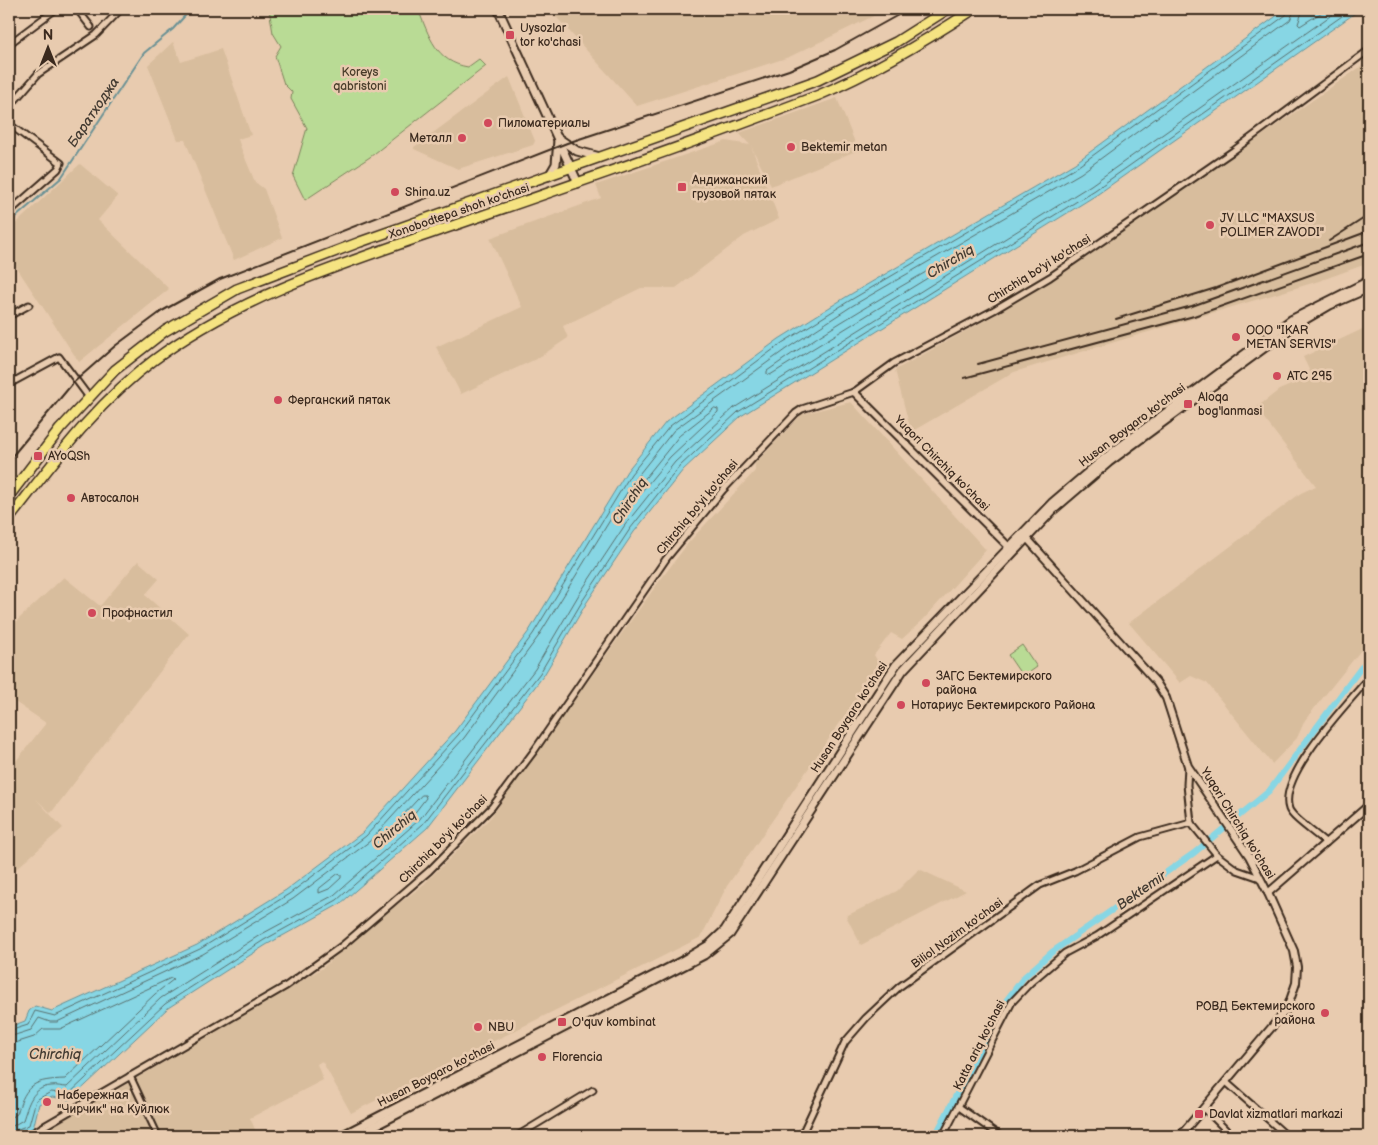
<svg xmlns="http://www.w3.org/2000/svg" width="1378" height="1145" viewBox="0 0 1378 1145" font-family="'Balsamiq Sans',sans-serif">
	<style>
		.built { fill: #d8bd9d }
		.green { fill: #b9db95; stroke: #7a825a }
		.water { fill: #87d6e4; stroke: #699195 }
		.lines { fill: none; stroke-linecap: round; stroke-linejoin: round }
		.shore { stroke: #596f6d; stroke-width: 1 }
		.stream { stroke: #699195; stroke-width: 2 }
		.canal { stroke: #87d6e4; stroke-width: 6 }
		.minor-casing { stroke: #3b2a1e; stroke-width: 9 }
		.tertiary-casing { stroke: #3b2a1e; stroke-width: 10 }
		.secondary-casing { stroke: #3b2a1e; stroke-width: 11 }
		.trunk-casing { stroke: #3b2a1e; stroke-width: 12 }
		.minor { stroke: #e8cbaf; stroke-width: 5 }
		.tertiary { stroke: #e8cbaf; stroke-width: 6 }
		.secondary { stroke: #e8cbaf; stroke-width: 7 }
		.trunk { stroke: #f5e382; stroke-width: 9 }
		.rail { stroke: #3b2a1e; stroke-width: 2 }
		.poi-dot { fill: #d1495b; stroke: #e8cbaf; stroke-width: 2 }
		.labels { text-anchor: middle; stroke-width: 5; stroke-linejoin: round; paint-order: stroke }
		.poi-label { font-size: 12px; fill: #3b2a1e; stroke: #e8cbaf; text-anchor: start }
		.park-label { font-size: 12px; fill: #483c2a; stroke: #e8cbaf }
		.street-label { font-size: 12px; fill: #3b2a1e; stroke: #e8cbaf }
		.water-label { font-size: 14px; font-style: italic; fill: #433b32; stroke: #e8cbaf }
	</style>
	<rect width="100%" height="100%" fill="#e8cbaf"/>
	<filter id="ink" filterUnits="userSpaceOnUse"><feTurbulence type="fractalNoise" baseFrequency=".02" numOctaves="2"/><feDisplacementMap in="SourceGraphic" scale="10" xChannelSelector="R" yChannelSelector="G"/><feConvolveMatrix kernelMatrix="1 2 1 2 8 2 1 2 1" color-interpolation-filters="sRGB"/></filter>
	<g filter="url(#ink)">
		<g class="built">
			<polygon points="549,9 888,9 789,57 637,106"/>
			<polygon points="173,42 181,62 221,49 251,135 238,139 241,148 255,182 264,189 282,238 234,260 185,140 178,140 148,65"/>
			<polygon points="1369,61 1369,263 1319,281 1014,372 911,432 895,370 993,316 1077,264"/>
			<polygon points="509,77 535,141 533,145 458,169 414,149 414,147"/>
			<polygon points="837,98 858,150 771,186 751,146 779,219 744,236 676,288 641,288 563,326 568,338 538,358 461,394 436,347 522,307 490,238 601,198 596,185 726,141 750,145 739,133"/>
			<polygon points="80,164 118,196 98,220 169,289 79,362 9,256 9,230"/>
			<polygon points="1369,326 1369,640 1305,720 1297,738 1272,764 1207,683 1191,676 1180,683 1129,623 1301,493 1316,486 1256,408 1279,390 1312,376 1303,357"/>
			<polygon points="851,402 986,550 923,620 902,639 891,633 874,655 880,665 727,886 701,937 351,1113 322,1061 317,1064 323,1080 250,1118 258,1136 33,1136 117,1090 321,969 391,909 421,887 491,817 655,587 689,542 755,471 755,464 802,414"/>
			<polygon points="138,561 159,579 145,595 189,634 51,813 36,799 63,828 9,875 9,770 46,723 9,698 9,628 64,577 100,606"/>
			<polygon points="919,869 966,891 861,945 846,916 897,891"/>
		</g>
		<g class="green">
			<path d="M 269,9 L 418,9 C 429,36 436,62 468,67 L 479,59 L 486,66 L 370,157 L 305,200 L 293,176 L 307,128 L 291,99 L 292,92 L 284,84 L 275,56 L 281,46 L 273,33 Z"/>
			<polygon points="1022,645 1037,667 1023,677 1008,655"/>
		</g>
		<polygon class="water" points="1286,9 1361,9 1098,194 741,416 683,470 634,532 587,602 544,675 427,828 340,904 266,945 168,1008 70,1100 52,1097 39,1104 33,1129 9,1136 9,1027 25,1021 29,1011 35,1006 52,1011 197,945 286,890 362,833 455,731 529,631 627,471 666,422 779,339 846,297 1075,163"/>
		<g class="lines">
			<g class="shore">
				<polyline points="1303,9 1298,24 1300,26 1327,9"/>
				<path d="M 971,246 L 974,247 L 973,250 L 770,375 L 767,374 L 767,371 C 832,325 902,286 971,246 Z"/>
				<polygon points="715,408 718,409 718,412 670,457 642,491 639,492 642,482 679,436"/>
				<polygon points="422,795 425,795 426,798 413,815 398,825 398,821"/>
				<polygon points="338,874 341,875 341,878 329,889 319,893 319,889"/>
				<polyline points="9,1031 28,1025 35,1011 55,1016 200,949 289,894 366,836 459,734 533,634 631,474 670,426 782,343 849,301 1077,167 1286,15 1289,9"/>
				<polyline points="9,1037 31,1030 39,1018 50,1022 57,1022 203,954 293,899 370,841 464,738 538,637 636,478 674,430 786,349 852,306 1081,173 1290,20 1295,9"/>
				<path d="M 9,1045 L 34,1037 L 43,1029 L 60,1029 L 171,978 L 174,979 L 155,994 L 65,1079 C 35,1080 26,1083 17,1114 L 9,1118"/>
				<path d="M 9,1128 L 23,1120 C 28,1105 32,1087 51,1086 C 57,1085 62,1087 67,1087 L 161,998 L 260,935 L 334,895 L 419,820 L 535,669 L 578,596 L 625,525 L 675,462 L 734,408 L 1091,185 L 1340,9"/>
				<polyline points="13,1136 15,1130 29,1125 36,1100 51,1092 69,1094 165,1004 264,940 337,900 423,824 540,673 583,600 630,529 680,466 738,412 1095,190 1352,9"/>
			</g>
			<polyline class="stream" points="9,223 61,178 144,53 173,29 191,9"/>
			<polyline class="canal" points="935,1136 1002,1006 1024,977 1052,952 1194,853 1269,791 1369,657"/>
			<defs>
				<g id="minor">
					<polyline points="77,9 91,27"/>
					<polyline points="9,44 56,9"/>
					<polyline points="9,107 38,74 96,35 121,9"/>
					<polyline points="9,124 61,163 58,169 9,212"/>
					<polyline points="9,316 29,305"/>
					<polyline points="9,384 59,357 88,396"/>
					<polyline points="1188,766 1187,785 1191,823 1217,855 1237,870 1260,878"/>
					<path d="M 1326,843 C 1318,835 1292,818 1289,809 C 1277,776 1348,703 1369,678"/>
					<polyline points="130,1076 158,1136"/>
					<polyline points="1226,1082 1287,1136"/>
					<polyline points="959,1107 1000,1136"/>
					<polyline points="1204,1108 1232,1136"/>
					<polyline points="27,1136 286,986 343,945 429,871 492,807 534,751 666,559 723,490 796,413 802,409 854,392 894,363 994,310 1050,277 1233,151 1369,50"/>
					<polyline points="517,1136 593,1090"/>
					<polyline points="801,1136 845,1042 866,1018 899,987 1040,885 1075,871 1140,837 1191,823"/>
					<polyline points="943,1136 1012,1002 1031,982 1065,953 1097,936 1217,855"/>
				</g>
				<g id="tertiary">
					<polyline points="854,392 1012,550"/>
					<polyline points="1024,535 1156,682 1166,698 1188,766 1249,856 1268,893 1294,951 1297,967 1296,983 1287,1009 1180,1136"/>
					<polyline points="1268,893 1369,805"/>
				</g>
				<g id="secondary">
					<polyline points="498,9 578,183"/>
					<polyline points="558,138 577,151 600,157"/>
					<polyline points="549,176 556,164 558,140"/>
					<polyline points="341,1136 680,962 709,945 725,930 896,665 1052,503 1106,457 1291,320 1369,281"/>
					<polyline points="355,1136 704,955 730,934 903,670 1053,510 1109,462 1294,326 1330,305 1369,288"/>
				</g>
				<g id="trunk">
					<polyline points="9,496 60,429 115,370 165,331 237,289 360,242 818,80 896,42 948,9"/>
					<path d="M 9,519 C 53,463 96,403 154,360 C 245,292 355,260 461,223 C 581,182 701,140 819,95 C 874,72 924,42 974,9"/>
				</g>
			</defs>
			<use href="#minor" class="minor-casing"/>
			<use href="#tertiary" class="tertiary-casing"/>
			<use href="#secondary" class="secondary-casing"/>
			<use href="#trunk" class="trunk-casing"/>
			<use href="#minor" class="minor"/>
			<use href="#tertiary" class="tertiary"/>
			<use href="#secondary" class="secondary"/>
			<use href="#trunk" class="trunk"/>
			<g class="rail">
				<polyline points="1329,241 1369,215"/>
				<polyline points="1116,319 1216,288 1369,231"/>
				<polyline points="978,364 1192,306 1369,242"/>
				<polyline points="964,378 1194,316 1369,254"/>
				<polyline points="9,460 73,383 115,346 162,311 220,279 567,143 789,70 835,50 909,9"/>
			</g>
		</g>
	</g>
	<g class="poi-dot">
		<rect x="505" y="30" width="10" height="10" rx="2.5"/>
		<circle cx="488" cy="123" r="5"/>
		<circle cx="462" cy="138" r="5"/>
		<circle cx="791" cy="147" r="5"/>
		<rect x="677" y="182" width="10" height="10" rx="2.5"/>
		<circle cx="395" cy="192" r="5"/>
		<circle cx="1210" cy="225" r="5"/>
		<circle cx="1236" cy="337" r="5"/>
		<circle cx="1277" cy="376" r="5"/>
		<circle cx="278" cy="400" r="5"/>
		<rect x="1183" y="399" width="10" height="10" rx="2.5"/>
		<rect x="33" y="451" width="10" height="10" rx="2.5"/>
		<circle cx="71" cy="498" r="5"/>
		<circle cx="92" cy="613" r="5"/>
		<circle cx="926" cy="683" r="5"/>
		<circle cx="901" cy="705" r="5"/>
		<circle cx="1325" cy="1013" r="5"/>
		<rect x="557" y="1017" width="10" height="10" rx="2.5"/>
		<circle cx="478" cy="1027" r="5"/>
		<circle cx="542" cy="1057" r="5"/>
		<circle cx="47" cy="1102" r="5"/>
		<rect x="1194" y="1109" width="10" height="10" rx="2.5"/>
	</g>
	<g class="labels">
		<g class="poi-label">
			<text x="520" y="32">Uysozlar<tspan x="520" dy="14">tor ko'chasi</tspan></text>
			<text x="498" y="127">Пиломатериалы</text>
			<text x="452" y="142" text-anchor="end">Металл</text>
			<text x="801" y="151">Bektemir metan</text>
			<text x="692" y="184">Андижанский<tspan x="692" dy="14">грузовой пятак</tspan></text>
			<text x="405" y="196">Shina.uz</text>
			<text x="1220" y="222">JV LLC "MAXSUS<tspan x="1220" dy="14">POLIMER ZAVODI"</tspan></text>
			<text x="1246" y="334">OOO "IKAR<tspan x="1246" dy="14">METAN SERVIS"</tspan></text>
			<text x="1287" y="380">ATC 295</text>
			<text x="1198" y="401">Aloqa<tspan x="1198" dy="14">bog'lanmasi</tspan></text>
			<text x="288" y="404">Ферганский пятак</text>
			<text x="48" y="460">AYoQSh</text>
			<text x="81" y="502">Автосалон</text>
			<text x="102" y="617">Профнастил</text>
			<text x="936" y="680">ЗАГС Бектемирского<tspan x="936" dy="14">района</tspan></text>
			<text x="911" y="709">Нотариус Бектемирского Района</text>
			<text x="1315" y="1010" text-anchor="end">РОВД Бектемирского<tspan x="1315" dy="14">района</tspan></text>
			<text x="572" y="1026">O'quv kombinat</text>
			<text x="488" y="1031">NBU</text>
			<text x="552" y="1061">Florencia</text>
			<text x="57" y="1099">Набережная<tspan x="57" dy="14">"Чирчик" на Куйлюк</tspan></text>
			<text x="1209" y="1118">Davlat xizmatlari markazi</text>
		</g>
		<g class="park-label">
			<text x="360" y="76">Koreys<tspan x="360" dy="14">qabristoni</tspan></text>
		</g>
		<g class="street-label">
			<text transform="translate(459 211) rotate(-19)" y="4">Xonobodtepa shoh ko'chasi</text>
			<text transform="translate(1039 269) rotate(-32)" y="4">Chirchiq bo'yi ko'chasi</text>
			<text transform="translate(1132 425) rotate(-37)" y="4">Husan Boyqaro ko'chasi</text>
			<text transform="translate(942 463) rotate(45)" y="4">Yuqori Chirchiq ko'chasi</text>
			<text transform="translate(697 507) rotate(-50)" y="4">Chirchiq bo'yi ko'chasi</text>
			<text transform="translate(849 717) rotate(-57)" y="4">Husan Boyqaro ko'chasi</text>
			<text transform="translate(1238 823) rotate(58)" y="4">Yuqori Chirchiq ko'chasi</text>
			<text transform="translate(443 839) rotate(-45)" y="4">Chirchiq bo'yi ko'chasi</text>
			<text transform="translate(957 933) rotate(-36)" y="4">Biliol Nozim ko'chasi</text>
			<text transform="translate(979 1045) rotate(-63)" y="4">Katta ariq ko'chasi</text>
			<text transform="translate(436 1074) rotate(-27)" y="4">Husan Boyqaro ko'chasi</text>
		</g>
		<g class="water-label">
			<text transform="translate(93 112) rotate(-56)" y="5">Баратходжа</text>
			<text transform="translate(950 261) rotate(-31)" y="5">Chirchiq</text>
			<text transform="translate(629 501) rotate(-57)" y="5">Chirchiq</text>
			<text transform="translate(394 829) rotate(-40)" y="5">Chirchiq</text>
			<text transform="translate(1141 890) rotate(-35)" y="5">Bektemir</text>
			<text x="55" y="1059">Chirchiq</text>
		</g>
	</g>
	<rect width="1378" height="1145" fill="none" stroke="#e8cbaf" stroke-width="30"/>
	<rect x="15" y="15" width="1348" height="1115" fill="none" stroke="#3b2a1e" stroke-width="2" filter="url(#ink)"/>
	<g transform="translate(48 48)" stroke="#e8cbaf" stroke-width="4" paint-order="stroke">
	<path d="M0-4L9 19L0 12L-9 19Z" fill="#3b2a1e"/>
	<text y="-8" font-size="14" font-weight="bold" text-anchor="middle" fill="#3b2a1e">N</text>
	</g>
</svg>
